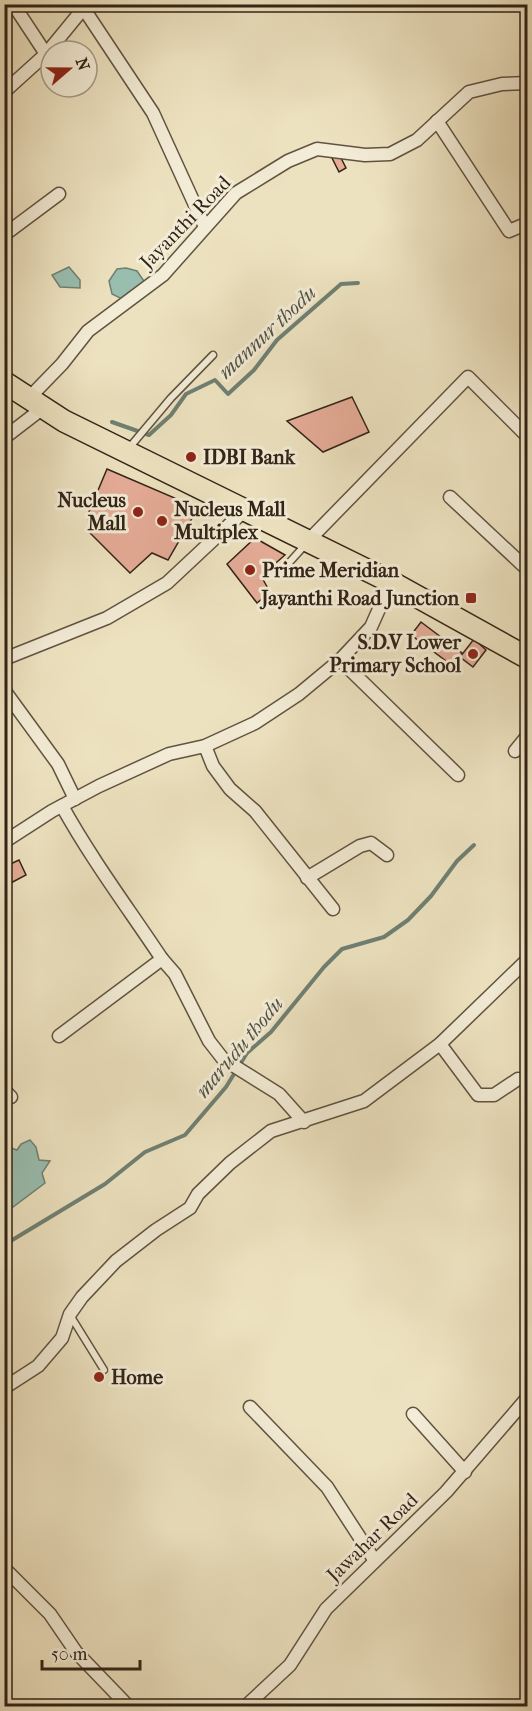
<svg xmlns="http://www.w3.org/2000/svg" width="532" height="1711" viewBox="0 0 532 1711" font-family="'IM FELL French Canon',serif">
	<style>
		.water { fill: #99beb0; stroke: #6f8073; stroke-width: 1.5 }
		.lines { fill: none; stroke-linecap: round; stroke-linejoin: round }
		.stream { stroke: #6f8073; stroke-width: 4 }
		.building { fill: #e6ac98; stroke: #312317; stroke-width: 1.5 }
		.service-casing { stroke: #605341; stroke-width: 9 }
		.minor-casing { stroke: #605341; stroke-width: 15 }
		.trunk-casing { stroke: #312317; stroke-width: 24 }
		.service { stroke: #f3ecd6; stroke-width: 6 }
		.minor { stroke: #f3ecd6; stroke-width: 12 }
		.trunk { stroke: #ede2c0; stroke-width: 21 }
		.poi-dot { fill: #8f2418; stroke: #f3ecd6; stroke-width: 2 }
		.labels { text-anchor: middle; stroke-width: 6; stroke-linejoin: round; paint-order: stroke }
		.street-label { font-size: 20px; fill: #312317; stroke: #f3ecd6 }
		.poi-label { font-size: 20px; font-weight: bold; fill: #312317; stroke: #f3ecd6; text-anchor: start }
		.water-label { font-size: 21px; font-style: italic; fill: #505245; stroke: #f3ecd6 }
	</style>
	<rect width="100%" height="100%" fill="#ede2c0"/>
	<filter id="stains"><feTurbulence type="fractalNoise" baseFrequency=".00333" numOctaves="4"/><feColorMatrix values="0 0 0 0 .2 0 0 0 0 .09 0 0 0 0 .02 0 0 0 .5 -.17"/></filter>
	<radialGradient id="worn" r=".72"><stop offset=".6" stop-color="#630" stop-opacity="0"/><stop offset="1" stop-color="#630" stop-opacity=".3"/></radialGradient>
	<g class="water">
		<polygon points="69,267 80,280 80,288 60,287 52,275"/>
		<polygon points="126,268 137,271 148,287 124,300 112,294 109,281 117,269"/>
		<polygon points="30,1140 36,1147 39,1160 50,1161 42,1173 45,1183 5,1213 5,1146 17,1150 21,1144"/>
	</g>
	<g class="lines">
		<g class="stream">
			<polyline points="112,422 149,435 171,415 186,394 215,380 228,394 254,370 277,340 341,284 358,283"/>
			<polyline points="4,1245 105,1184 145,1152 185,1135 226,1087 247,1053 271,1032 324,967 342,949 384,937 408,920 431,896 457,861 474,845"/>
		</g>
	</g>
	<g class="building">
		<polygon points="339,154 346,168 339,172 332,158"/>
		<polygon points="352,397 369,432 323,452 287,421"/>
		<polygon points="107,469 198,508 168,560 152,553 130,573 89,532 88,514"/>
		<polygon points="255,538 285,555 261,576 270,592 257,603 227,564"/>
		<polygon points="421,622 462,653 453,666 411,635"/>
		<polygon points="474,639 486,650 473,667 460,657"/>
		<polygon points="19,860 26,875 7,885 4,867"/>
	</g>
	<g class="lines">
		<defs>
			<g id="service">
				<polyline points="129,448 171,398 213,355"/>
				<polyline points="278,575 306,544"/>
				<polyline points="70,1315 104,1370"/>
			</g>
			<g id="minor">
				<polyline points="13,4 46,54"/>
				<polyline points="84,9 153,113 205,227"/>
				<polyline points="4,92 46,54 87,4"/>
				<polyline points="437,121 509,231 528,223"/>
				<polyline points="4,235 59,194"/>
				<polyline points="28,399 62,364 88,331 163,275 236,193 288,161 317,149 365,155 390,154 417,140 469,92 502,84 528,83"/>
				<polyline points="4,438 43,408"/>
				<polyline points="450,497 528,570"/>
				<polyline points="308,541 468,377 528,437"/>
				<polyline points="4,659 107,618 167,583 245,510"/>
				<polyline points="340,660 458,775"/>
				<polyline points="4,690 58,764 75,799"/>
				<polyline points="205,746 213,766 230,789 255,811 333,909"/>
				<polyline points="515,751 528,735"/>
				<path d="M 62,806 C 92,860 128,908 162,959"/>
				<polyline points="4,842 52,811 99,786 169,754 205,746 255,723 299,694 340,660 371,627 391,582"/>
				<polyline points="307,878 360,846 371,843 387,855"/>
				<polyline points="59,1036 162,959 175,974 209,1041 223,1059 279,1094 304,1122"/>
				<polyline points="440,1044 478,1095 494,1095 518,1079"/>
				<polyline points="4,1090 11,1097"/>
				<polyline points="4,1388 38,1366 62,1338 70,1314 82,1297 116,1261 156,1230 190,1208 198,1194 230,1163 271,1131 364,1101 440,1044 528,959"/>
				<polyline points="250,1407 327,1487 375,1561"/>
				<polyline points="413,1414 465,1472"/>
				<polyline points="4,1568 50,1614 76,1652 128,1706"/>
				<polyline points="246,1706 290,1665 326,1609 446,1492 528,1397"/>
			</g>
			<polyline id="trunk" points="4,382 64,421 391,582 528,658"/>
		</defs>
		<use href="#service" class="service-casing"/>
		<use href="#minor" class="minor-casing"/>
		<use href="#trunk" class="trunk-casing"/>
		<use href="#service" class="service"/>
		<use href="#minor" class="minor"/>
		<use href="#trunk" class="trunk"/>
	</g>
	<g class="poi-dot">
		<circle cx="191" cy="457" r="6"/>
		<circle cx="138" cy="512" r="6"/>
		<circle cx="162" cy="521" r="6"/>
		<circle cx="250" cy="570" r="6"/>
		<rect x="465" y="592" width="12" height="12" rx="3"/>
		<circle cx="473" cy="654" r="6"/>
		<circle cx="99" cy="1377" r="6"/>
	</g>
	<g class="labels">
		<g class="street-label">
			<text transform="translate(185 222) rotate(-46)" y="7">Jayanthi Road</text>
			<text transform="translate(372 1537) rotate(-44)" y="7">Jawahar Road</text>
		</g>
		<g class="poi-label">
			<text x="203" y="464">IDBI Bank</text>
			<text x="126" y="507" text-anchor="end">Nucleus<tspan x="126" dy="23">Mall</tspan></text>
			<text x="174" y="516">Nucleus Mall<tspan x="174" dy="23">Multiplex</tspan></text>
			<text x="262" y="577">Prime Meridian</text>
			<text x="459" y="605" text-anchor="end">Jayanthi Road Junction</text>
			<text x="461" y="649" text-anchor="end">S.D.V Lower<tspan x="461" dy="23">Primary School</tspan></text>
			<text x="111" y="1384">Home</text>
		</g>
		<g class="water-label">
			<text transform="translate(267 332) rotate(-43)" y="7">mannur thodu</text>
			<text transform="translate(239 1047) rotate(-50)" y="7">marudu thodu</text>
		</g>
	</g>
	<rect width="532" height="1711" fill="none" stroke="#ede2c0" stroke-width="24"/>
	<rect x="6" y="6" width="520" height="1699" fill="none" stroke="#312317" stroke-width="3"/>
	<rect x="12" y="12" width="508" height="1687" fill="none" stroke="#312317" stroke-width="1.5"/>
	<g transform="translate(69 69) rotate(70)"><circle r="28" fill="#f3ecd6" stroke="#a59c8a" stroke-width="1.5"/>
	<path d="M0-4.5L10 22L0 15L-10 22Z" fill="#8f2418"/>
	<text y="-9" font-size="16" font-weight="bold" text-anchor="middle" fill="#312317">N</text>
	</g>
	<path d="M42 1660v9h98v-9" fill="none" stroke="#312317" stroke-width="3"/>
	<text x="51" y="1660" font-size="18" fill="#312317" stroke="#f3ecd6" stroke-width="4.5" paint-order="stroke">50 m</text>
	<rect width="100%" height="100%" filter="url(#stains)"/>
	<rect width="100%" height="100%" fill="url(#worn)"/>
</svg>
